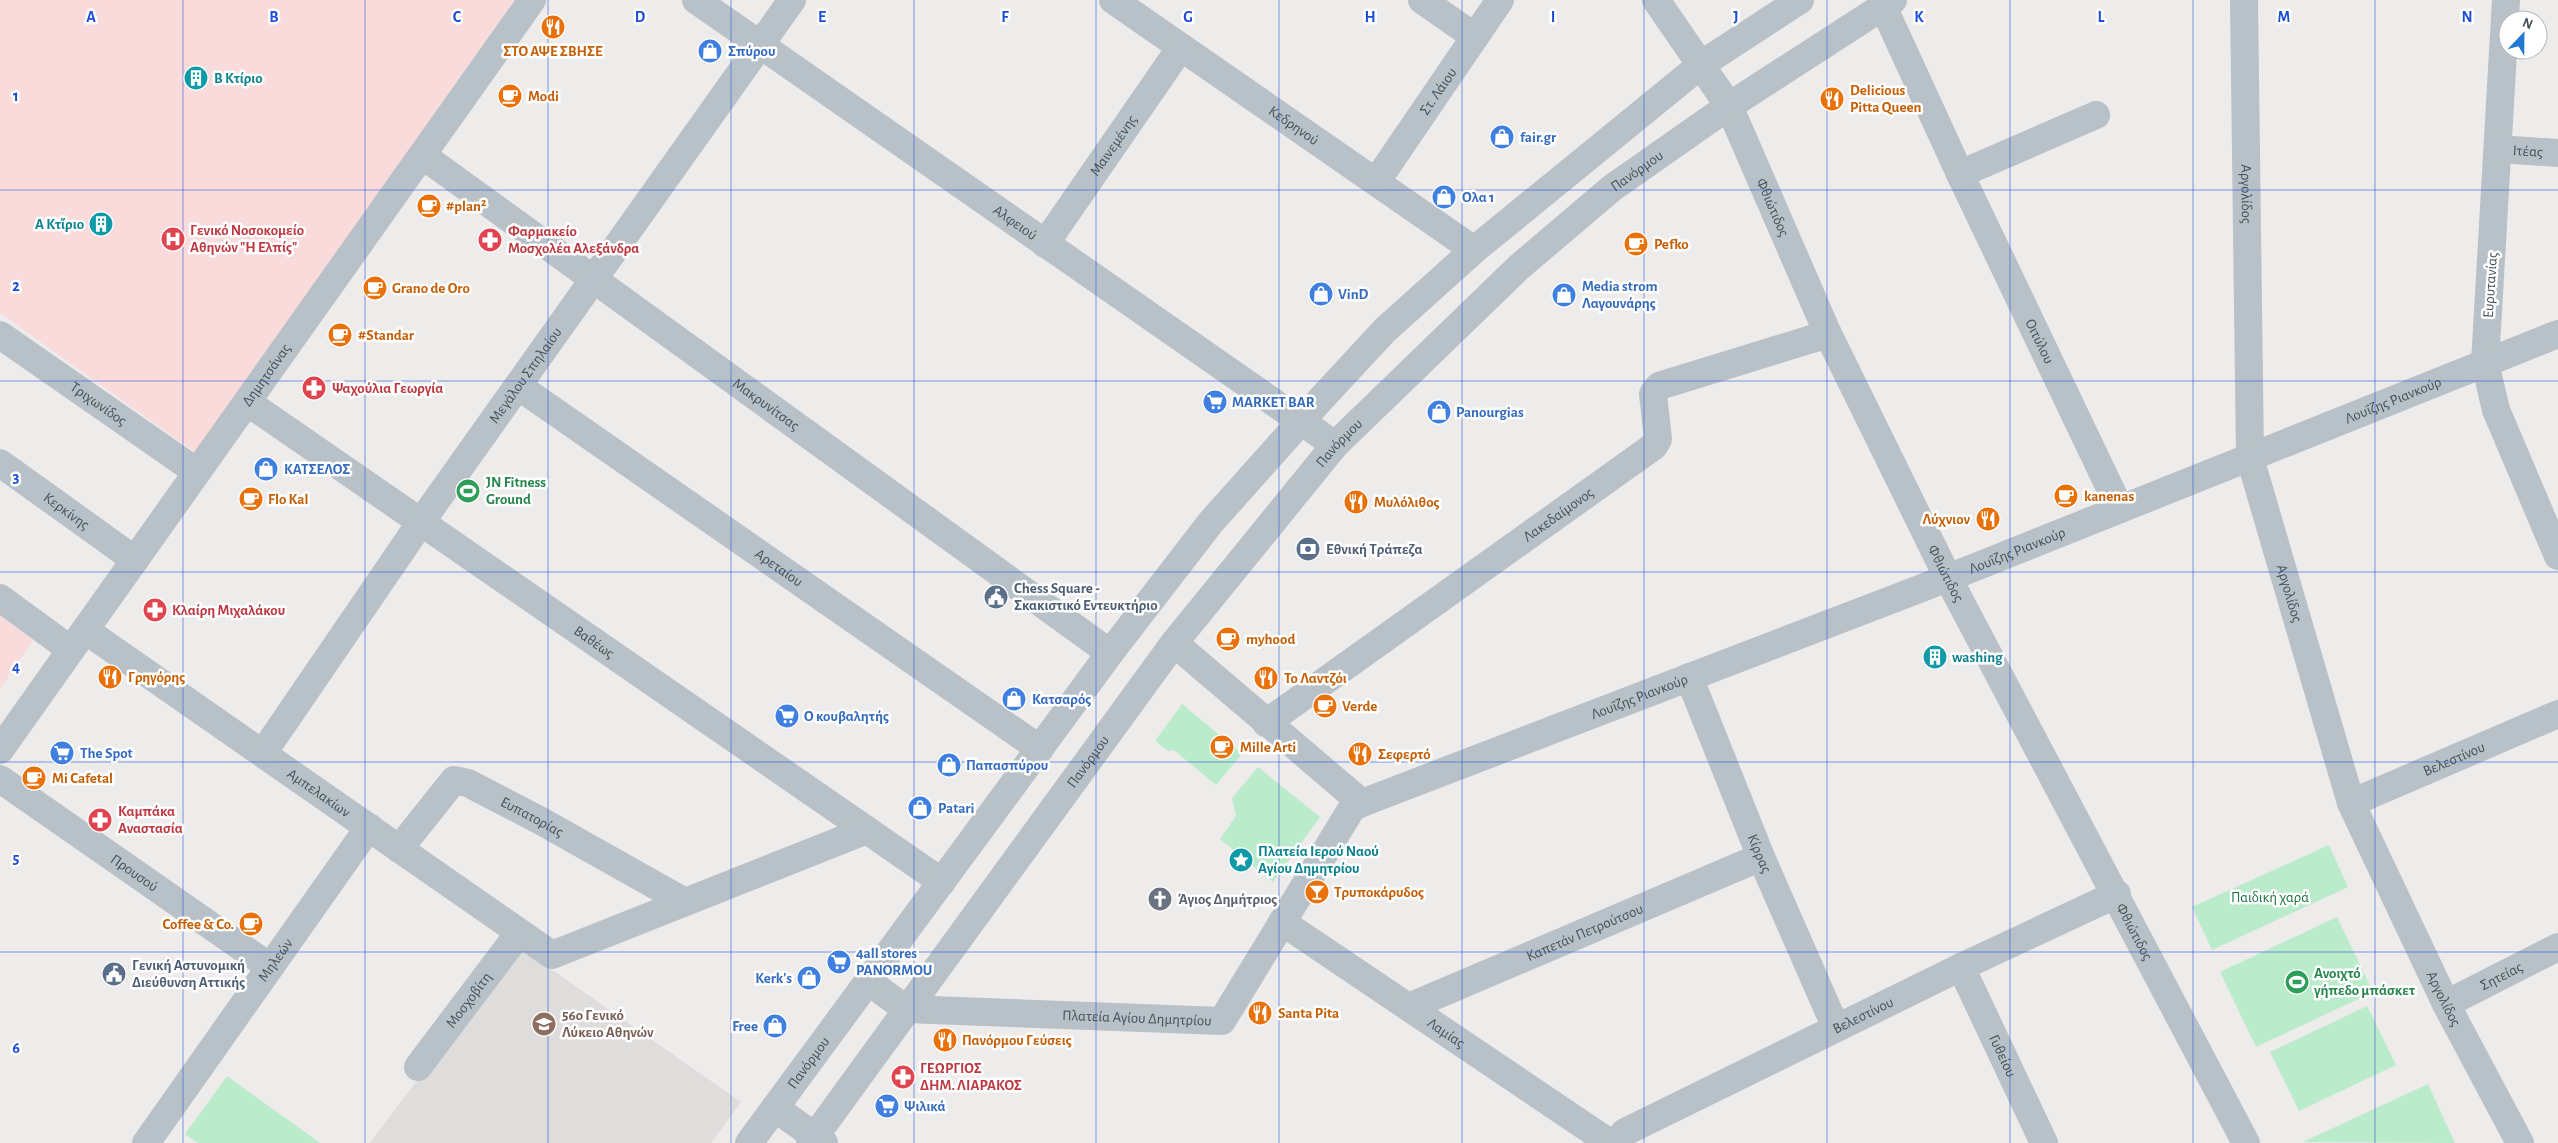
<svg xmlns="http://www.w3.org/2000/svg" width="2558" height="1143" viewBox="0 0 2558 1143" font-family="'Alegreya Sans',sans-serif">
	<style>
		.education { fill: #dfdcdc }
		.medical { fill: #f9dbdb }
		.green { fill: #baebca }
		.lines { fill: none; stroke-linecap: round; stroke-linejoin: round }
		.minor { stroke: #b7c1c7; stroke-width: 28 }
		.grid { fill: none; stroke: #1d4ed8; stroke-width: 1; stroke-opacity: 0.55 }
		.labels { text-anchor: middle; stroke-width: 5; stroke-linejoin: round; paint-order: stroke }
		.food-label { font-size: 15px; font-weight: bold; fill: #c56008; stroke: #fff; text-anchor: start }
		.shop-label { font-size: 15px; font-weight: bold; fill: #366cbe; stroke: #fff; text-anchor: start }
		.culture-label { font-size: 15px; font-weight: bold; fill: #0d838f; stroke: #fff; text-anchor: start }
		.street-label { font-size: 15px; fill: #455057; stroke: #fff }
		.health-label { font-size: 15px; font-weight: bold; fill: #be3a42; stroke: #fff; text-anchor: start }
		.leisure-label { font-size: 15px; font-weight: bold; fill: #27864d; stroke: #fff; text-anchor: start }
		.service-label { font-size: 15px; font-weight: bold; fill: #4e5e75; stroke: #fff; text-anchor: start }
		.park-label { font-size: 15px; fill: #1a7442; stroke: #fff }
		.worship-label { font-size: 15px; font-weight: bold; fill: #5b616d; stroke: #fff; text-anchor: start }
		.education-label { font-size: 15px; font-weight: bold; fill: #785e54; stroke: #fff; text-anchor: start }
		.grid-label { font-size: 16px; text-anchor: middle; font-weight: bold; fill: #1d4ed8; stroke: #fff; stroke-width: 5; stroke-linejoin: round; paint-order: stroke }
	</style>
	<rect width="100%" height="100%" fill="#eeebeb"/>
	<polygon class="education" points="518,946 741,1102 711,1143 370,1143"/>
	<g class="medical">
		<polygon points="0,0 514,0 196,453 0,313"/>
		<polygon points="0,616 33,640 0,689"/>
	</g>
	<g class="green">
		<polygon points="1182,704 1242,754 1216,785 1174,750 1168,751 1155,741"/>
		<polygon points="1258,767 1320,817 1273,882 1220,839 1236,816 1232,798"/>
		<polygon points="2329,845 2348,887 2212,950 2192,907"/>
		<polygon points="2337,917 2373,992 2256,1047 2220,972"/>
		<polygon points="2367,1006 2396,1065 2299,1111 2270,1052"/>
		<polygon points="227,1076 320,1143 198,1143 185,1134"/>
		<polygon points="2428,1084 2455,1143 2303,1142"/>
	</g>
	<g class="lines">
		<g class="minor">
			<path id="s1" d="M 696,0 L 1335,445"/>
			<path id="s2" d="M 1113,0 L 1474,250"/>
			<polyline points="1422,0 1475,37"/>
			<path id="s3" d="M 1656,0 L 1729,106 L 1828,334 L 1948,578 L 2246,1143"/>
			<path id="s4" d="M 2244,0 L 2250,458 L 2351,803 L 2446,1004 L 2520,1143"/>
			<polyline points="2506,0 2485,363 2496,410 2558,556"/>
			<path id="s5" d="M 1883,6 L 1960,174 L 2120,509"/>
			<path id="s6" d="M 2498,149 L 2558,153"/>
			<path id="s7" d="M 422,155 L 1110,653"/>
			<polyline points="1960,174 2096,115"/>
			<path id="s8" d="M 1376,182 L 1500,0"/>
			<path id="s9" d="M 1045,244 L 1181,47"/>
			<path id="s10" d="M 0,335 L 197,472"/>
			<path id="s11" d="M 518,386 L 1040,749"/>
			<path id="s12" d="M 247,402 L 942,882"/>
			<path id="s13" d="M 0,463 L 135,560"/>
			<polyline points="0,598 71,650"/>
			<path id="s14" d="M 85,630 L 552,955 L 867,830"/>
			<polyline points="1174,643 1362,803"/>
			<path id="s15" d="M 1689,677 L 1761,857 L 1836,1028"/>
			<path id="s16" d="M 1266,723 L 1654,446 L 1658,439 L 1653,394 L 1659,386 L 1828,334"/>
			<path id="s17" d="M 0,750 L 532,0"/>
			<path id="s18" d="M 263,753 L 421,522 L 792,0"/>
			<path id="s19" d="M 0,779 L 270,967"/>
			<path id="s20" d="M 2351,803 L 2558,714"/>
			<path id="s21" d="M 399,849 L 454,780 L 468,783 L 541,821 L 685,902"/>
			<path id="s22" d="M 1282,922 L 1610,1143"/>
			<path id="s23" d="M 1961,967 L 2044,1143"/>
			<polyline points="869,982 906,1009"/>
			<path id="s24" d="M 2446,1004 L 2558,947"/>
			<path id="s25" d="M 1409,1007 L 1761,857"/>
			<path id="s26" d="M 906,1009 L 1222,1021 L 1352,808 L 1362,803 L 1948,578 L 2558,334"/>
			<path id="s27" d="M 418,1067 L 519,933"/>
			<polyline points="775,1108 824,1143"/>
			<path id="s28" d="M 146,1143 L 369,827"/>
			<path id="s29" d="M 749,1143 L 1110,653 L 1211,522 L 1321,399 L 1385,330 L 1474,250 L 1702,64 L 1800,0"/>
			<path id="s30" d="M 810,1143 L 1174,643 L 1335,445 L 1519,267 L 1612,188 L 1729,106 L 1893,0"/>
			<path id="s31" d="M 1615,1143 L 1625,1132 L 1961,967 L 2117,894"/>
		</g>
	</g>
	<path class="grid" d="M 183,0 L 183,1143M 365,0 L 365,1143M 548,0 L 548,1143M 731,0 L 731,1143M 914,0 L 914,1143M 1096,0 L 1096,1143M 1279,0 L 1279,1143M 1462,0 L 1462,1143M 1644,0 L 1644,1143M 1827,0 L 1827,1143M 2010,0 L 2010,1143M 2193,0 L 2193,1143M 2375,0 L 2375,1143M 0,190 L 2558,190M 0,381 L 2558,381M 0,572 L 2558,572M 0,762 L 2558,762M 0,952 L 2558,952"/>
	<defs>
		<symbol id="restaurant-disc" viewBox="-11 -11 22 22"><circle r="9.5" fill="#e8710a" stroke="#fff"/><path d="M-5-6h1v4h1v-4h1v4h1v-4h1v5L-1.5 .5V6h-2V.5L-5-1ZM5-6V6H3V1.5H1.5Q1.5-4 5-6Z" fill="#fff"/></symbol>
		<symbol id="shop-disc" viewBox="-11 -11 22 22"><circle r="9.5" fill="#3f7fe0" stroke="#fff"/><path d="M-5-2.5h2.3a2.7 3.5 0 0 1 5.4 0H5L5.5 6h-11ZM-1.5-2.5h3a1.5 2.3 0 0 0-3 0Z" fill="#fff"/></symbol>
		<symbol id="building-disc" viewBox="-11 -11 22 22"><circle r="9.5" fill="#0f9aa8" stroke="#fff"/><path d="M-4-6H4V6H1V3H-1V6H-4ZM-2.5-4.3h1.7v1.8h-1.7ZM.8-4.3h1.7v1.8H.8ZM-2.5-1h1.7V.8h-1.7ZM.8-1h1.7V.8H.8Z" fill="#fff"/></symbol>
		<symbol id="cafe-disc" viewBox="-11 -11 22 22"><circle r="9.5" fill="#e8710a" stroke="#fff"/><path d="M-5.5-4.5H6V0H3Q3 3.5 0 3.5H-2.5Q-5.5 3.5-5.5 0ZM3-3.2v2h1.7v-2ZM-6 4.5H4V6H-6Z" fill="#fff"/></symbol>
		<symbol id="hospital-disc" viewBox="-11 -11 22 22"><circle r="9.5" fill="#e0444e" stroke="#fff"/><path d="M-5-5h3v3.5h4V-5h3V5h-3V1.5h-4V5h-3Z" fill="#fff"/></symbol>
		<symbol id="pharmacy-disc" viewBox="-11 -11 22 22"><circle r="9.5" fill="#e0444e" stroke="#fff"/><path d="M-2-6h4v4h4v4h-4v4h-4v-4h-4v-4h4Z" fill="#fff"/></symbol>
		<symbol id="supermarket-disc" viewBox="-11 -11 22 22"><circle r="9.5" fill="#3f7fe0" stroke="#fff"/><path d="M-6-5.5h2.5l.6 2H6L4.5 2H-2.5L-4.4-4H-6ZM-1.5 3.2a1.3 1.3 0 1 0 .1 0ZM3 3.2a1.3 1.3 0 1 0 .1 0Z" fill="#fff"/></symbol>
		<symbol id="stadium-disc" viewBox="-11 -11 22 22"><circle r="9.5" fill="#2e9e5b" stroke="#fff"/><path d="M0-5a6.5 5 0 1 0 0 10a6.5 5 0 1 0 0-10ZM-3.5-1.8h7v3.6h-7Z" fill="#fff"/></symbol>
		<symbol id="bank-disc" viewBox="-11 -11 22 22"><circle r="9.5" fill="#5c6f8a" stroke="#fff"/><path d="M-6-4H6V4H-6ZM0-2.3a2.3 2.3 0 1 0 0 4.6a2.3 2.3 0 1 0 0-4.6Z" fill="#fff"/></symbol>
		<symbol id="civic-disc" viewBox="-11 -11 22 22"><circle r="9.5" fill="#5c6f8a" stroke="#fff"/><path d="M-.6-6.5H3V-4.5H.6V-3L4-1V1h2V6H-6V1h2V-1L-.6-3ZM-1.2 2.5V6h2.4V2.5Z" fill="#fff"/></symbol>
		<symbol id="sight-disc" viewBox="-11 -11 22 22"><circle r="9.5" fill="#0f9aa8" stroke="#fff"/><path d="M0-6L1.8-2.2L6-1.7L2.9 1.2L3.7 5.4L0 3.3L-3.7 5.4L-2.9 1.2L-6-1.7L-1.8-2.2Z" fill="#fff"/></symbol>
		<symbol id="bar-disc" viewBox="-11 -11 22 22"><circle r="9.5" fill="#e8710a" stroke="#fff"/><path d="M-6-5H6L.8 .8V4.5H3.5V6h-7V4.5H-.8V.8Z" fill="#fff"/></symbol>
		<symbol id="church-disc" viewBox="-11 -11 22 22"><circle r="9.5" fill="#6b7280" stroke="#fff"/><path d="M-1.2-6h2.4v3.5h3.3v2.4h-3.3V6h-2.4V-.1h-3.3v-2.4h3.3Z" fill="#fff"/></symbol>
		<symbol id="school-disc" viewBox="-11 -11 22 22"><circle r="9.5" fill="#8d6e63" stroke="#fff"/><path d="M0-5L7-2L0 1L-7-2ZM-4 1L0 2.5L4 1V4Q0 6-4 4Z" fill="#fff"/></symbol>
	</defs>
	<g fill-rule="evenodd">
		<use href="#restaurant-disc" x="539" y="13" width="28" height="28"/>
		<use href="#shop-disc" x="696" y="37" width="28" height="28"/>
		<use href="#building-disc" x="182" y="64" width="28" height="28"/>
		<use href="#cafe-disc" x="496" y="82" width="28" height="28"/>
		<use href="#restaurant-disc" x="1818" y="85" width="28" height="28"/>
		<use href="#shop-disc" x="1488" y="123" width="28" height="28"/>
		<use href="#shop-disc" x="1430" y="183" width="28" height="28"/>
		<use href="#cafe-disc" x="415" y="192" width="28" height="28"/>
		<use href="#building-disc" x="87" y="210" width="28" height="28"/>
		<use href="#hospital-disc" x="159" y="225" width="28" height="28"/>
		<use href="#pharmacy-disc" x="476" y="226" width="28" height="28"/>
		<use href="#cafe-disc" x="1622" y="230" width="28" height="28"/>
		<use href="#cafe-disc" x="361" y="274" width="28" height="28"/>
		<use href="#shop-disc" x="1307" y="280" width="28" height="28"/>
		<use href="#shop-disc" x="1550" y="281" width="28" height="28"/>
		<use href="#cafe-disc" x="326" y="321" width="28" height="28"/>
		<use href="#pharmacy-disc" x="300" y="374" width="28" height="28"/>
		<use href="#supermarket-disc" x="1201" y="388" width="28" height="28"/>
		<use href="#shop-disc" x="1425" y="398" width="28" height="28"/>
		<use href="#shop-disc" x="252" y="455" width="28" height="28"/>
		<use href="#stadium-disc" x="454" y="477" width="28" height="28"/>
		<use href="#cafe-disc" x="2052" y="482" width="28" height="28"/>
		<use href="#cafe-disc" x="237" y="485" width="28" height="28"/>
		<use href="#restaurant-disc" x="1342" y="488" width="28" height="28"/>
		<use href="#restaurant-disc" x="1974" y="505" width="28" height="28"/>
		<use href="#bank-disc" x="1294" y="535" width="28" height="28"/>
		<use href="#civic-disc" x="982" y="583" width="28" height="28"/>
		<use href="#pharmacy-disc" x="141" y="596" width="28" height="28"/>
		<use href="#cafe-disc" x="1214" y="625" width="28" height="28"/>
		<use href="#building-disc" x="1921" y="643" width="28" height="28"/>
		<use href="#restaurant-disc" x="96" y="663" width="28" height="28"/>
		<use href="#restaurant-disc" x="1252" y="664" width="28" height="28"/>
		<use href="#shop-disc" x="1000" y="685" width="28" height="28"/>
		<use href="#cafe-disc" x="1311" y="692" width="28" height="28"/>
		<use href="#supermarket-disc" x="773" y="702" width="28" height="28"/>
		<use href="#cafe-disc" x="1208" y="733" width="28" height="28"/>
		<use href="#supermarket-disc" x="48" y="739" width="28" height="28"/>
		<use href="#restaurant-disc" x="1346" y="740" width="28" height="28"/>
		<use href="#shop-disc" x="935" y="751" width="28" height="28"/>
		<use href="#cafe-disc" x="20" y="764" width="28" height="28"/>
		<use href="#shop-disc" x="906" y="794" width="28" height="28"/>
		<use href="#pharmacy-disc" x="86" y="806" width="28" height="28"/>
		<use href="#sight-disc" x="1227" y="846" width="28" height="28"/>
		<use href="#bar-disc" x="1303" y="878" width="28" height="28"/>
		<use href="#church-disc" x="1146" y="885" width="28" height="28"/>
		<use href="#cafe-disc" x="237" y="910" width="28" height="28"/>
		<use href="#supermarket-disc" x="825" y="948" width="28" height="28"/>
		<use href="#civic-disc" x="100" y="960" width="28" height="28"/>
		<use href="#shop-disc" x="795" y="964" width="28" height="28"/>
		<use href="#stadium-disc" x="2283" y="968" width="28" height="28"/>
		<use href="#restaurant-disc" x="1246" y="999" width="28" height="28"/>
		<use href="#school-disc" x="530" y="1010" width="28" height="28"/>
		<use href="#shop-disc" x="761" y="1012" width="28" height="28"/>
		<use href="#restaurant-disc" x="931" y="1026" width="28" height="28"/>
		<use href="#pharmacy-disc" x="889" y="1063" width="28" height="28"/>
		<use href="#supermarket-disc" x="873" y="1092" width="28" height="28"/>
	</g>
	<g class="labels">
		<g class="food-label">
			<text x="553" y="56" text-anchor="middle">ΣΤΟ ΑΨΕ ΣΒΗΣΕ</text>
			<text x="1850" y="95">Delicious<tspan x="1850" dy="17">Pitta Queen</tspan></text>
			<text x="528" y="101">Modi</text>
			<text x="446" y="211">#plan²</text>
			<text x="1654" y="249">Pefko</text>
			<text x="392" y="293">Grano de Oro</text>
			<text x="358" y="340">#Standar</text>
			<text x="2084" y="501">kanenas</text>
			<text x="268" y="504">Flo Kal</text>
			<text x="1374" y="507">Μυλόλιθος</text>
			<text x="1970" y="524" text-anchor="end">Λύχνιον</text>
			<text x="1246" y="644">myhood</text>
			<text x="128" y="682">Γρηγόρης</text>
			<text x="1284" y="683">Το Λαντζόι</text>
			<text x="1342" y="711">Verde</text>
			<text x="1240" y="752">Mille Arti</text>
			<text x="1378" y="759">Σεφερτό</text>
			<text x="52" y="783">Mi Cafetal</text>
			<text x="1334" y="897">Τρυποκάρυδος</text>
			<text x="234" y="929" text-anchor="end">Coffee &amp; Co.</text>
			<text x="1278" y="1018">Santa Pita</text>
			<text x="962" y="1045">Πανόρμου Γεύσεις</text>
		</g>
		<g class="shop-label">
			<text x="728" y="56">Σπύρου</text>
			<text x="1520" y="142">fair.gr</text>
			<text x="1462" y="202">Ολα 1</text>
			<text x="1582" y="291">Media strom<tspan x="1582" dy="17">Λαγουνάρης</tspan></text>
			<text x="1338" y="299">VinD</text>
			<text x="1232" y="407">MARKET BAR</text>
			<text x="1456" y="417">Panourgias</text>
			<text x="284" y="474">ΚΑΤΣΕΛΟΣ</text>
			<text x="1032" y="704">Κατσαρός</text>
			<text x="804" y="721">Ο κουβαλητής</text>
			<text x="80" y="758">The Spot</text>
			<text x="966" y="770">Παπασπύρου</text>
			<text x="938" y="813">Patari</text>
			<text x="856" y="958">4all stores<tspan x="856" dy="17">PANORMOU</tspan></text>
			<text x="792" y="983" text-anchor="end">Kerk's</text>
			<text x="758" y="1031" text-anchor="end">Free</text>
			<text x="904" y="1111">Ψιλικά</text>
		</g>
		<g class="culture-label">
			<text x="214" y="83">Β Κτίριο</text>
			<text x="84" y="229" text-anchor="end">Α Κτἴριο</text>
			<text x="1952" y="662">washing</text>
			<text x="1258" y="856">Πλατεία Ιερού Ναού<tspan x="1258" dy="17">Αγίου Δημητρίου</tspan></text>
		</g>
		<g class="street-label">
			<text dy="5" stroke="none"><textPath href="#s8" startOffset="110">Στ. Λάιου</textPath></text>
			<text dy="5" stroke="none"><textPath href="#s2" startOffset="220">Κεδρηνού</textPath></text>
			<text dy="5" stroke="none"><textPath href="#s9" startOffset="120">Μαινεμένης</textPath></text>
			<text dy="5" stroke="none"><textPath href="#s6" startOffset="30">Ιτέας</textPath></text>
			<text dy="5" stroke="none"><textPath href="#s30" startOffset="1282">Πανόρμου</textPath></text>
			<text dy="5" stroke="none"><textPath href="#s4" startOffset="194">Αργολίδος</textPath></text>
			<text dy="5" stroke="none"><textPath href="#s3" startOffset="239">Φθιώτιδος</textPath></text>
			<text dy="5" stroke="none"><textPath href="#s1" startOffset="389">Αλφειού</textPath></text>
			<text transform="translate(2490 285) rotate(-86)" y="5">Ευρυτανίας</text>
			<text dy="5" stroke="none"><textPath href="#s5" startOffset="370">Οιτύλου</textPath></text>
			<text dy="5" stroke="none"><textPath href="#s17" startOffset="460">Δημητσάνας</textPath></text>
			<text dy="5" stroke="none"><textPath href="#s18" startOffset="460">Μεγάλου Σπηλαίου</textPath></text>
			<text dy="5" stroke="none"><textPath href="#s26" startOffset="1684">Λουΐζης Ριανκούρ</textPath></text>
			<text dy="5" stroke="none"><textPath href="#s10" startOffset="120">Τριχωνίδος</textPath></text>
			<text dy="5" stroke="none"><textPath href="#s7" startOffset="425">Μακρυνίτσας</textPath></text>
			<text dy="5" stroke="none"><textPath href="#s30" startOffset="878">Πανόρμου</textPath></text>
			<text dy="5" stroke="none"><textPath href="#s13" startOffset="82">Κερκίνης</textPath></text>
			<text dy="5" stroke="none"><textPath href="#s16" startOffset="359">Λακεδαίμονος</textPath></text>
			<text dy="5" stroke="none"><textPath href="#s26" startOffset="1279">Λουΐζης Ριανκούρ</textPath></text>
			<text dy="5" stroke="none"><textPath href="#s11" startOffset="318">Αρεταίου</textPath></text>
			<text dy="5" stroke="none"><textPath href="#s3" startOffset="644">Φθιώτιδος</textPath></text>
			<text dy="5" stroke="none"><textPath href="#s4" startOffset="599">Αργολίδος</textPath></text>
			<text dy="5" stroke="none"><textPath href="#s12" startOffset="422">Βαθέως</textPath></text>
			<text dy="5" stroke="none"><textPath href="#s26" startOffset="874">Λουΐζης Ριανκούρ</textPath></text>
			<text dy="5" stroke="none"><textPath href="#s20" startOffset="112">Βελεστίνου</textPath></text>
			<text dy="5" stroke="none"><textPath href="#s30" startOffset="472">Πανόρμου</textPath></text>
			<text dy="5" stroke="none"><textPath href="#s14" startOffset="285">Αμπελακίων</textPath></text>
			<text dy="5" stroke="none"><textPath href="#s21" startOffset="175">Ευπατορίας</textPath></text>
			<text dy="5" stroke="none"><textPath href="#s15" startOffset="190">Κίρρας</textPath></text>
			<text dy="5" stroke="none"><textPath href="#s19" startOffset="164">Προυσού</textPath></text>
			<text dy="5" stroke="none"><textPath href="#s3" startOffset="1049">Φθιώτιδος</textPath></text>
			<text dy="5" stroke="none"><textPath href="#s25" startOffset="191">Καπετάν Πετρούτσου</textPath></text>
			<text dy="5" stroke="none"><textPath href="#s28" startOffset="224">Μηλεών</textPath></text>
			<text dy="5" stroke="none"><textPath href="#s24" startOffset="62">Σητείας</textPath></text>
			<text dy="5" stroke="none"><textPath href="#s4" startOffset="1034">Αργολίδος</textPath></text>
			<text dy="5" stroke="none"><textPath href="#s27" startOffset="84">Μοσχοβίτη</textPath></text>
			<text dy="5" stroke="none"><textPath href="#s31" startOffset="280">Βελεστίνου</textPath></text>
			<text dy="5" stroke="none"><textPath href="#s26" startOffset="231">Πλατεία Αγίου Δημητρίου</textPath></text>
			<text dy="5" stroke="none"><textPath href="#s22" startOffset="198">Λαμίας</textPath></text>
			<text dy="5" stroke="none"><textPath href="#s23" startOffset="98">Γυθείου</textPath></text>
			<text dy="5" stroke="none"><textPath href="#s29" startOffset="100">Πανόρμου</textPath></text>
		</g>
		<g class="health-label">
			<text x="190" y="235">Γενικό Νοσοκομείο<tspan x="190" dy="17">Αθηνών "Η Ελπίς"</tspan></text>
			<text x="508" y="236">Φαρμακείο<tspan x="508" dy="17">Μοσχολέα Αλεξάνδρα</tspan></text>
			<text x="332" y="393">Ψαχούλια Γεωργία</text>
			<text x="172" y="615">Κλαίρη Μιχαλάκου</text>
			<text x="118" y="816">Καμπάκα<tspan x="118" dy="17">Αναστασία</tspan></text>
			<text x="920" y="1073">ΓΕΩΡΓΙΟΣ<tspan x="920" dy="17">ΔΗΜ. ΛΙΑΡΑΚΟΣ</tspan></text>
		</g>
		<g class="leisure-label">
			<text x="486" y="487">JN Fitness<tspan x="486" dy="17">Ground</tspan></text>
			<text x="2314" y="978">Ανοιχτό<tspan x="2314" dy="17">γήπεδο μπάσκετ</tspan></text>
		</g>
		<g class="service-label">
			<text x="1326" y="554">Εθνική Τράπεζα</text>
			<text x="1014" y="593">Chess Square -<tspan x="1014" dy="17">Σκακιστικό Εντευκτήριο</tspan></text>
			<text x="132" y="970">Γενική Αστυνομική<tspan x="132" dy="17">Διεύθυνση Αττικής</tspan></text>
		</g>
		<g class="park-label">
			<text x="2270" y="902">Παιδική χαρά</text>
		</g>
		<g class="worship-label">
			<text x="1178" y="904">Άγιος Δημήτριος</text>
		</g>
		<g class="education-label">
			<text x="562" y="1020">56ο Γενικό<tspan x="562" dy="17">Λύκειο Αθηνών</tspan></text>
		</g>
	</g>
	<g class="grid-label">
		<text x="91" y="22">A</text>
		<text x="274" y="22">B</text>
		<text x="457" y="22">C</text>
		<text x="640" y="22">D</text>
		<text x="822" y="22">E</text>
		<text x="1005" y="22">F</text>
		<text x="1188" y="22">G</text>
		<text x="1370" y="22">H</text>
		<text x="1553" y="22">I</text>
		<text x="1736" y="22">J</text>
		<text x="1919" y="22">K</text>
		<text x="2101" y="22">L</text>
		<text x="2284" y="22">M</text>
		<text x="2467" y="22">N</text>
		<text x="16" y="101">1</text>
		<text x="16" y="291">2</text>
		<text x="16" y="482">3</text>
		<text x="16" y="672">4</text>
		<text x="16" y="863">5</text>
		<text x="16" y="1053">6</text>
	</g>
	<g transform="translate(2523 35) rotate(22)"><circle r="24" fill="#ffffff" stroke="#b5b9bc"/>
	<path d="M0-4L9 19L0 12L-9 19Z" fill="#2179d2"/>
	<text y="-8" font-size="14" font-weight="bold" text-anchor="middle" fill="#455057">N</text>
	</g>
</svg>
